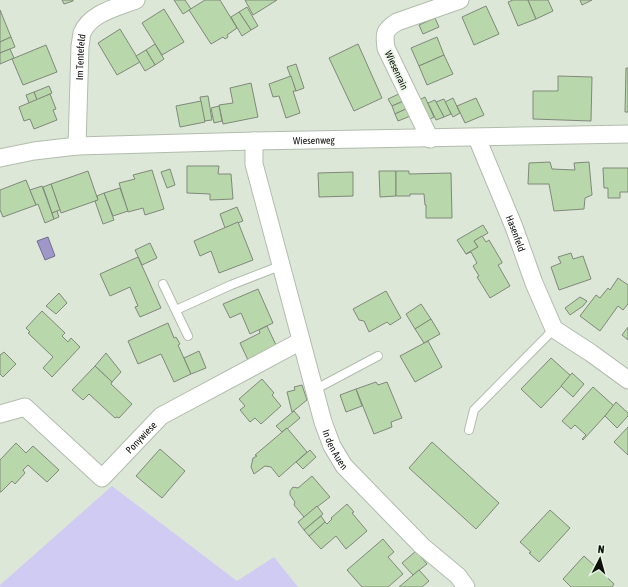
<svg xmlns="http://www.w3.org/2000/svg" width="628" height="587" viewBox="0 0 628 587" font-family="'Asap Condensed',sans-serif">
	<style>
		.green { fill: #d0cbf2 }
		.water { fill: #9e97c7; stroke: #726e8f }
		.building { fill: #b8d7aa; stroke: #80897b }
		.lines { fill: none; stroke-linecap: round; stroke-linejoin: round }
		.service-casing { stroke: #b2bcad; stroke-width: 10 }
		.minor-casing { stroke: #b2bcad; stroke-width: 19 }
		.service { stroke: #fff; stroke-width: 8 }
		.minor { stroke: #fff; stroke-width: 17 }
		.labels { text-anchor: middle; stroke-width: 3.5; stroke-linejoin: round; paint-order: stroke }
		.street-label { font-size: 10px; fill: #0d100b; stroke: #eaf5e5 }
	</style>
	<rect width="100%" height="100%" fill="#dde7d8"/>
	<polygon class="green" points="112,486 237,581 274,557 298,587 0,587 0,585"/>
	<polygon class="water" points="48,237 55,256 45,260 37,241"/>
	<g class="building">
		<polygon points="62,0 73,0 73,1 64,4"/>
		<polygon points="174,0 185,0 191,9 183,14"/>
		<polygon points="205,0 220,0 237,28 227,35 228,37 225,39 223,37 211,44 189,10"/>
		<polygon points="245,0 277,0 253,15"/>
		<polygon points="513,0 528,0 536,19 518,26 508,2"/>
		<polygon points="528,0 548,0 553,11 536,19"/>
		<polygon points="580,0 592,0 582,5"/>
		<polygon points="486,6 499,34 474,45 462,17"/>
		<polygon points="247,7 258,26 251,30 239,12"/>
		<polygon points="164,9 184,42 162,55 142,23"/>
		<polygon points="0,10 11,37 0,42"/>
		<polygon points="239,12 251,30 242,36 231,17"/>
		<polygon points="435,18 439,27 423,34 419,25"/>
		<polygon points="120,29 140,62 117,75 98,43"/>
		<polygon points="11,37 15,47 0,53 0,42"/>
		<polygon points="437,37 444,55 419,66 411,48"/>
		<polygon points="155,44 164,59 155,65 146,50"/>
		<polygon points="358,44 382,98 354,111 329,58"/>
		<polygon points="46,45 57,72 23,85 12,59"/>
		<polygon points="10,49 14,58 0,64 0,53"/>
		<polygon points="146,50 155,65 145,71 136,56"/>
		<polygon points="444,55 453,74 427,85 419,66"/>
		<polygon points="296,64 304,88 296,91 287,67"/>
		<polygon points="626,68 628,68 628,112 625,112"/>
		<polygon points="291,76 296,91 293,91 300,113 286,118 279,96 273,97 269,84"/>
		<polygon points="558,76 592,77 591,121 533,119 533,91 558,91"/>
		<polygon points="251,83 258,117 223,124 219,105 233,103 230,88"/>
		<polygon points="49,86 52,93 37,100 34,92"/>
		<polygon points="34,92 37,100 29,103 26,95"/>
		<polygon points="403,92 406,100 392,106 388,99"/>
		<polygon points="50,94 56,109 53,110 57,120 34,129 30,119 24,121 19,107"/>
		<polygon points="208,96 212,120 204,121 200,97"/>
		<polygon points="425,97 434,117 427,121 417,101"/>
		<polygon points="453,98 460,113 453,117 445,102"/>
		<polygon points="476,98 484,115 465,123 457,106"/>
		<polygon points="444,99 451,114 444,117 436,102"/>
		<polygon points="406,100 410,107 395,114 392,106"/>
		<polygon points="435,100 444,117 436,120 428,103"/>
		<polygon points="201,101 205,122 180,127 176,106"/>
		<polygon points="219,106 222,121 214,123 211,108"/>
		<polygon points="410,107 413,115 398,121 395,114"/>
		<polygon points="550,162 552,169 575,170 574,163 589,162 592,195 585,198 584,209 554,211 549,184 528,184 529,163"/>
		<polygon points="187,166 219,166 218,174 231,174 233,199 210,200 210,194 187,193"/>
		<polygon points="603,168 628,168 628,192 620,192 620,198 608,198 608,188 604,188"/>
		<polygon points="170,169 175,185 167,188 161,172"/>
		<polygon points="152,170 164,209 145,215 143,208 128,212 119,183 135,179 133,175"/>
		<polygon points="88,171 98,200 61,213 51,184"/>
		<polygon points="379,171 396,171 396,196 380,197"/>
		<polygon points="396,171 409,171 409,174 451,173 452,218 426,218 426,205 425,205 424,194 410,194 410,196 396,196"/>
		<polygon points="353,172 353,196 319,197 318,173"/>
		<polygon points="26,180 36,205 3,217 0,210 0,190"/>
		<polygon points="51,184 60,210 52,213 43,187"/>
		<polygon points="42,186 54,219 45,223 38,204 36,205 30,190"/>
		<polygon points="120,188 128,211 113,216 104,193"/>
		<polygon points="104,193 114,220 103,224 95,201 98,200 97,196"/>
		<polygon points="237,207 243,221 225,228 220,214"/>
		<polygon points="57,211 59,217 54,219 52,213"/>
		<polygon points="238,222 253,260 219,273 211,251 200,256 194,241"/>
		<polygon points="483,225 488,233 474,241 478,247 466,254 457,240"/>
		<polygon points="482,236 486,242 489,240 502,262 502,263 498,265 510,286 490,298 477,277 479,276 473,266 477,263 471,252 466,254 478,247 474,241"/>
		<polygon points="150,243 157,258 142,265 135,250"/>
		<polygon points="571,253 573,259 583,256 591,279 559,290 551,267 561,263 558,257"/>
		<polygon points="138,257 161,308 140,317 135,307 138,306 130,287 110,296 100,274"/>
		<polygon points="618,278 628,285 628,304 623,310 618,306 600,331 580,316 596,295 600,298 608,288 610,290"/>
		<polygon points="258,289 273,323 250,334 241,313 230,318 223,304"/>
		<polygon points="386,291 401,318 390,325 387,322 369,332 364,321 359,320 353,309"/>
		<polygon points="59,293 67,303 56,314 46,306"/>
		<polygon points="580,297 587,301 583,306 570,315 565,308"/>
		<polygon points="421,304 431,319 415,329 406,314"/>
		<polygon points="42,311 65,333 62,336 68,342 71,338 80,347 52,377 43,368 53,357 28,333 30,332 26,328"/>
		<polygon points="431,319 440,334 424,343 415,329"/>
		<polygon points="168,323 174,338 176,337 180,344 178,345 191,374 174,382 161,354 138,364 128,341"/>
		<polygon points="267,326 276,345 248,360 240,343 260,333 259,330"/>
		<polygon points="628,327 628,340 622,335"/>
		<polygon points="428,341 442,367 415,382 400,356"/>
		<polygon points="199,351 206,368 191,374 184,358"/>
		<polygon points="4,352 16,364 3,377 0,374 0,355"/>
		<polygon points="106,353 121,372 112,382 95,366"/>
		<polygon points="551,358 571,376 541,408 521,389"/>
		<polygon points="95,366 112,382 111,384 132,404 119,418 117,417 115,418 89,394 83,400 72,390"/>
		<polygon points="572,373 584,384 573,397 561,386"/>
		<polygon points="262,379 274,393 272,395 281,406 261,424 255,418 250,422 240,410 245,406 239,399"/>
		<polygon points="376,382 378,385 387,382 402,418 391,422 392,427 374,434 356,389"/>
		<polygon points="302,385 307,400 292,412 287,392 295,390 294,387"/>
		<polygon points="593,387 614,406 583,440 582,439 586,435 575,425 571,429 562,421"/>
		<polygon points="356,389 362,406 346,412 340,395"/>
		<polygon points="616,402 628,413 628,416 617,428 605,416"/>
		<polygon points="294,411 300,418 287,429 287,428 282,432 276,426"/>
		<polygon points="628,427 628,455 614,442"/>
		<polygon points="287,428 307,452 279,477 271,467 265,466 254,474 251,467 253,458 257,456 255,455"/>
		<polygon points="432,442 499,503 476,529 409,468"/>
		<polygon points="16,443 26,453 33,446 59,470 47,482 28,465 23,470 25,473 15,484 12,481 1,492 0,492 0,460"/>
		<polygon points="160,449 185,471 162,498 136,476"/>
		<polygon points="310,450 316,457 303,469 296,462"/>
		<polygon points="312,476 330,497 304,517 294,505 295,502 290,495 290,491 293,487 298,488"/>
		<polygon points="347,504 354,512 352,513 367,531 346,549 336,536 321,549 309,536 325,522 327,524 332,519 331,518"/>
		<polygon points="317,506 323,514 304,530 298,522"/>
		<polygon points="550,510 570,528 539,562 529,553 531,552 520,542"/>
		<polygon points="321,516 325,522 309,536 304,530"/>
		<polygon points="383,539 394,552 388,557 403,574 388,587 362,587 347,570"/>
		<polygon points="416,551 427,564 413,575 402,563"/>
		<polygon points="584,556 614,584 612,587 571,587 563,579"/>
		<polygon points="419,570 429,581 422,587 399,587"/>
	</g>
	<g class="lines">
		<defs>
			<g id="service">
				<polyline points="163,284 188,336"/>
				<polyline points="176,310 231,285 280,266"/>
				<polyline points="314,390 378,356"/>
				<polyline points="469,430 474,410 554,329"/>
			</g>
			<g id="minor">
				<path id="s1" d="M 477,138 L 514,227 L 534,283 L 554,329 L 591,353 L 628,380"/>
				<path d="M 430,139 L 386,48 C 384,34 384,30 397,22 L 460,0"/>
				<path id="s2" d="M 254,141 L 254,164 L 323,422 L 332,446 L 344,466 L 422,546 L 458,576 L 466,587"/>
				<path id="s3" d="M 77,146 L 80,46 C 81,42 81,37 82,33 C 90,13 118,7 136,0"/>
				<path id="s4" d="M 0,158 L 34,151 L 77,146 L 254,141 L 628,134"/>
				<path id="s5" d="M 0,414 L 25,407 L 102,478 L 161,416 L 301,341"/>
			</g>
		</defs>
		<use href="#service" class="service-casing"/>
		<use href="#minor" class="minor-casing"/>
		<use href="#service" class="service"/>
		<use href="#minor" class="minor"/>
	</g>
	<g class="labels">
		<g class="street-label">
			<text dy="4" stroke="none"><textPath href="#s3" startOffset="89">Im Tentefeld</textPath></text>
			<text transform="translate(397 70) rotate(65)" y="4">Wiesenrain</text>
			<text dy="4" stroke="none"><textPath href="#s4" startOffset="315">Wiesenweg</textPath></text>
			<text dy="4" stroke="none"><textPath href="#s1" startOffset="103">Hasenfeld</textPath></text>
			<text dy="4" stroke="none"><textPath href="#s5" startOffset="187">Ponywiese</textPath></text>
			<text dy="4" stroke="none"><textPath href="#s2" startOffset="320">In den Auen</textPath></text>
		</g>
	</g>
	<g transform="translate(600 559) rotate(6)" stroke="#eaf5e5" stroke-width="3" paint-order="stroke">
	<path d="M0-3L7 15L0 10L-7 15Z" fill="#0d100b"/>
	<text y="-6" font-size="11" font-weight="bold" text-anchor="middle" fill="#0d100b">N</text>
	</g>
</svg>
